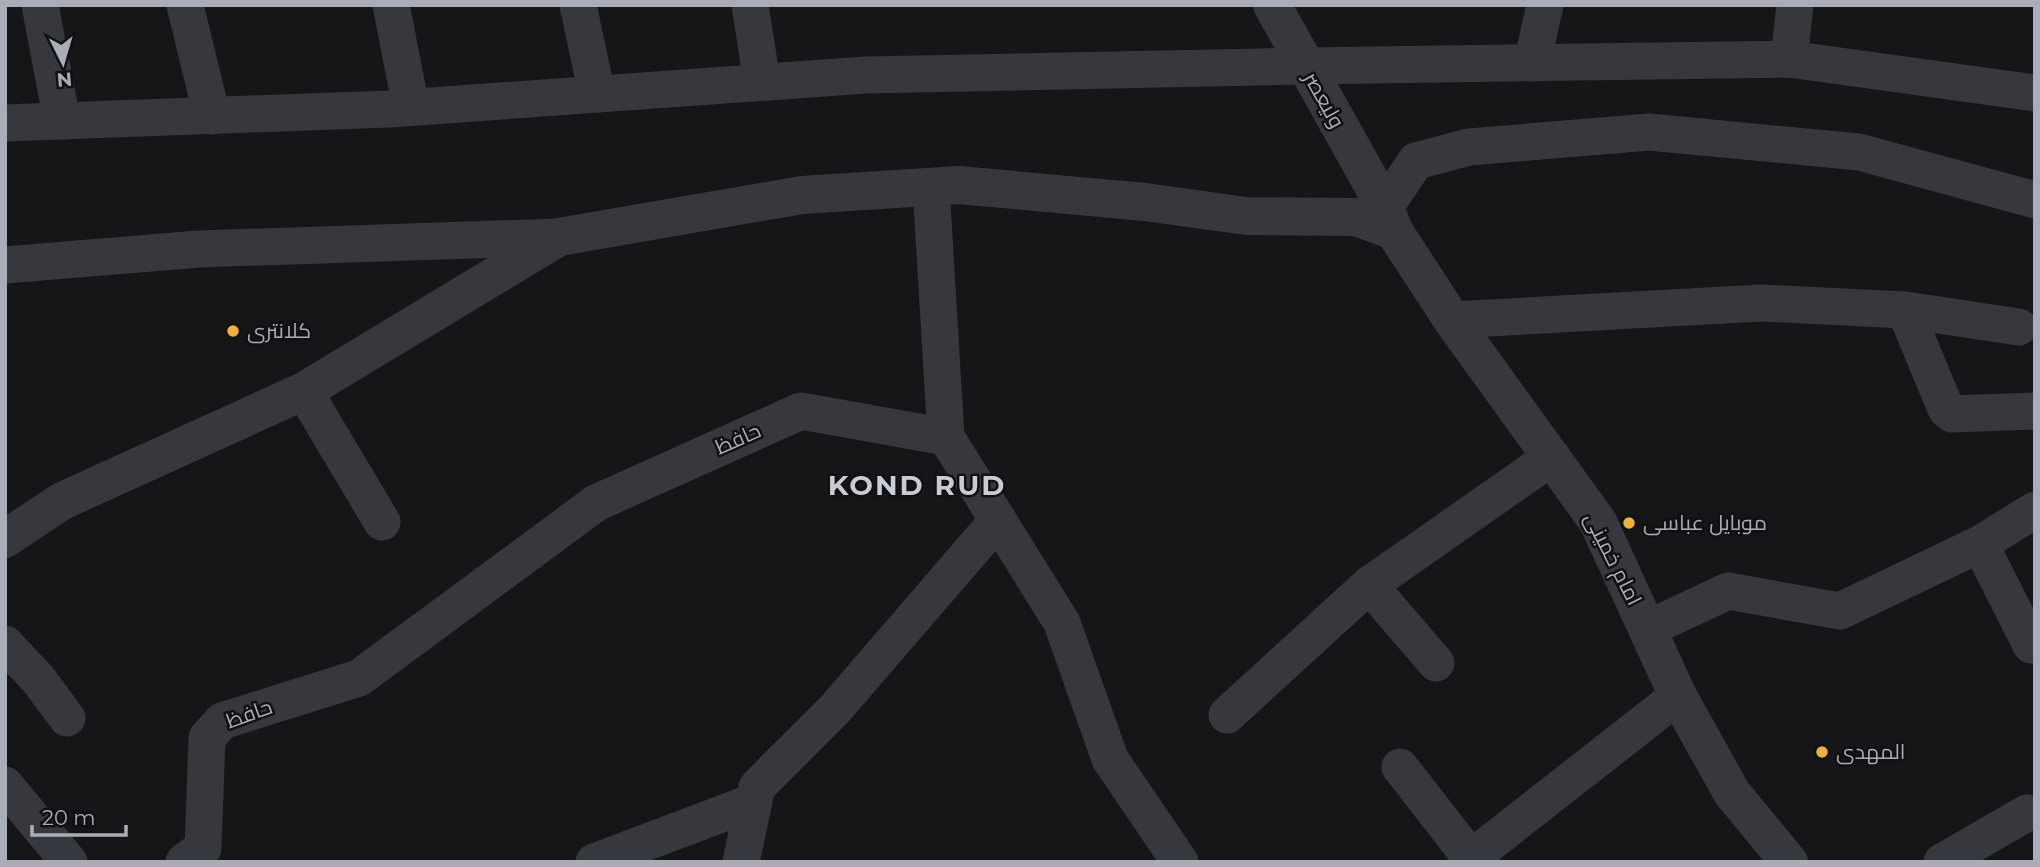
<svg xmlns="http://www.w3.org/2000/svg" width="2040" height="867" viewBox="0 0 2040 867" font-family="Montserrat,Cairo,sans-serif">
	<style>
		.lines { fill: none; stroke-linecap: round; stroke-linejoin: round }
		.minor { stroke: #37383d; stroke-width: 37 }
		.tertiary { stroke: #37383d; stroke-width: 38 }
		.poi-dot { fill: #f2b134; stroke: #111113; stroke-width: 2.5 }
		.labels { text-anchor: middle; stroke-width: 5; stroke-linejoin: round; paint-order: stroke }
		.street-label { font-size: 21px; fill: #a8adb8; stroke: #111113 }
		.poi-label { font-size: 21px; fill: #a8adb8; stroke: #111113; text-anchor: start }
		.district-label { font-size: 28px; font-weight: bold; letter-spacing: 2px; fill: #c9ccd4; stroke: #111113 }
	</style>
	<rect width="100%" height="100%" fill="#161618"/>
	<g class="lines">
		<g class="minor">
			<polyline points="40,5 62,121"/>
			<polyline points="185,5 212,116"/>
			<polyline points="391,5 411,107"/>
			<polyline points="578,5 597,94"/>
			<polyline points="750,5 762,82"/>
			<polyline points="1789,59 1795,5"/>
			<polyline points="1532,63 1545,5"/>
			<polyline points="5,123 389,109 866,75 1305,66 1789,59 2035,93"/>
			<polyline points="931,187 946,437"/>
			<polyline points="1385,207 1416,161 1469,147 1649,132 1859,152 2035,200"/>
			<polyline points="5,265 199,249 559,237"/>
			<polyline points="1905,310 1946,409 1952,414 2035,411"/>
			<polyline points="1452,320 1761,303 1905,310 2019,327"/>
			<polyline points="304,391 382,522"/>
			<polyline points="998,520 1062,623 1110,759 1180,862"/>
			<polyline points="1980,544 2031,645"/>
			<polyline points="1647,629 1728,591 1840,611 1980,544 2035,510"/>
			<polyline points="5,644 38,679 67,718"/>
			<polyline points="1436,663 1369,585 1552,457"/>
			<polyline points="1227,715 1369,585"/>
			<polyline points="1400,767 1474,862"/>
			<polyline points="5,785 69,862"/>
			<polyline points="184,862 203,848 207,738 222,721 359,678 596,503 801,411 946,437 998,520 835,709 757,787 741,862"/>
			<polyline points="594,862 753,802"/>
			<polyline points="1466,862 1678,696"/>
			<polyline points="1942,862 2027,813"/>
		</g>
		<g class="tertiary">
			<polyline points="1272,5 1385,207 1394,231 1452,320 1598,522 1678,696 1732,793 1789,862"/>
			<polyline points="5,539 62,501 304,391 559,237 802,195 959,185 1145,202 1246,216 1356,217 1394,231"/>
		</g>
	</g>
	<g class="poi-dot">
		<circle cx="233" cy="331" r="7"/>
		<circle cx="1629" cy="523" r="7"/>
		<circle cx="1822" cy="752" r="7"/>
	</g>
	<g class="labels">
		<g class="street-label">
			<text transform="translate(1324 100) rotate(61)" y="7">ولیعصر</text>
			<text transform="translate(738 439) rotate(-24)" y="7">حافظ</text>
			<text transform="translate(1613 559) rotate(63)" y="7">امام خمینی</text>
			<text transform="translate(249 714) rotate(-20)" y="7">حافظ</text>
		</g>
		<g class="poi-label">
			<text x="247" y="338">کلانتری</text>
			<text x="1643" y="530">موبایل عباسی</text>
			<text x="1836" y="759">المهدی</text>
		</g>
		<g class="district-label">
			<text x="917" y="495">KOND RUD</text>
		</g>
	</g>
	<rect width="2040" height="867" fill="none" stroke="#a8adb8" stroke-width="14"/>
	<g transform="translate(63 63) rotate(175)" stroke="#111113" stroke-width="5" paint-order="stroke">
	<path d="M0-5L12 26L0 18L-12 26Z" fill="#a8adb8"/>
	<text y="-10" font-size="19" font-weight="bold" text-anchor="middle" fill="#a8adb8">N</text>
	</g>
	<path d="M32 825v10h94v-10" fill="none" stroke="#a8adb8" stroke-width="3.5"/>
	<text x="42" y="825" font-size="21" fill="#a8adb8" stroke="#111113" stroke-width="5" paint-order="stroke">20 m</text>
</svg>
